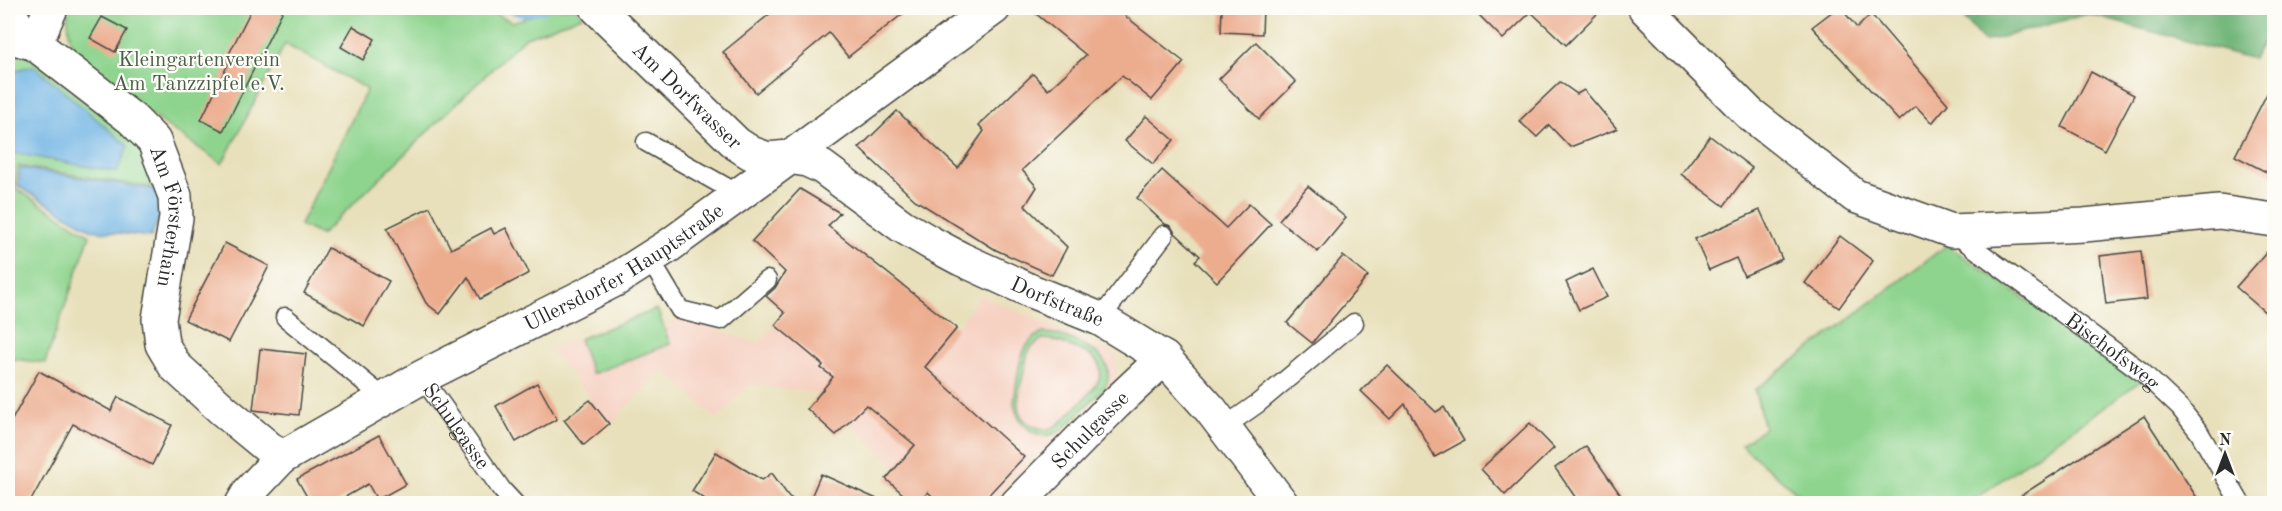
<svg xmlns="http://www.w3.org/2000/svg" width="2282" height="511" viewBox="0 0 2282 511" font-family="'Old Standard TT',serif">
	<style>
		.built { fill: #f6d2c3 }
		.green { fill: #8ed48e; stroke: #5c805c; stroke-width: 1.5; fill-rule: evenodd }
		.forest { fill: #72b679; stroke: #4e7052; stroke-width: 1.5 }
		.water { fill: #6eb3e4; stroke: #4c6f88; stroke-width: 1.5 }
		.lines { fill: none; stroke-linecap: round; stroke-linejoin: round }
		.stream { stroke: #6eb3e4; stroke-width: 9 }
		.building { fill: #ecac8e }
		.lane-casing { stroke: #474641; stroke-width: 21 }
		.street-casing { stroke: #474641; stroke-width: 36 }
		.secondary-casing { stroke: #474641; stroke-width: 36 }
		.lane { stroke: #fff; stroke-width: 18 }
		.street { stroke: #fff; stroke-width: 33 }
		.secondary { stroke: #fff; stroke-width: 33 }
		.labels { text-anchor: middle; stroke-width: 4.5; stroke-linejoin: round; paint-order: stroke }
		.park-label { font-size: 21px; fill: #495e49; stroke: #fdfcf7 }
		.street-label { font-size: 21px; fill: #2b2b2b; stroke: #fdfcf7 }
	</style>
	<rect width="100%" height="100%" fill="#fdfcf7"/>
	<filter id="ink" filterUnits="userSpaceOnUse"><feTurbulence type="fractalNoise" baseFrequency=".0167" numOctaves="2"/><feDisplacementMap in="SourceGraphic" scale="12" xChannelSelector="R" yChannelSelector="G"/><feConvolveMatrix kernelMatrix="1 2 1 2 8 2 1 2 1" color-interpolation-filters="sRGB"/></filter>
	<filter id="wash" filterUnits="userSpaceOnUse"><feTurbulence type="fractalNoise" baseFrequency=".008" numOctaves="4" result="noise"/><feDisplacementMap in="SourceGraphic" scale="24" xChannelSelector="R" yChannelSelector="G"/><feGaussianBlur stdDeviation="1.35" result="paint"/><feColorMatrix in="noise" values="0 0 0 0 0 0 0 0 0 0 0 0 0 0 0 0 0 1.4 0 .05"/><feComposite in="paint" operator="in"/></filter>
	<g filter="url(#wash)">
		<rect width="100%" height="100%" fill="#e8e0bb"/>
		<polygon class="built" points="845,238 957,327 980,295 1116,354 1116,380 989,503 937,504 817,393 750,384 717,419 663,369 611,424 550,349 657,309 663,325 682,317 759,344"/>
		<g class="green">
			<polygon points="68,8 483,8 512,22 555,8 577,8 582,16 524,38 321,235 300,225 367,89 285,44 222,164 131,101 82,65 70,40 67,11"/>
			<polygon points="8,46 27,55 141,146 157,188 18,166 15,188 90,235 45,363 8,358"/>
			<polygon points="1947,245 2142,380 1969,503 1809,503 1741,445 1764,428 1755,390"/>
			<polygon points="657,309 670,344 592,374 579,339"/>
			<path d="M 1044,333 C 1057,333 1068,338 1079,343 C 1096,350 1115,364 1106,385 C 1102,393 1090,401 1084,408 C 1076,416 1069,425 1060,431 C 1038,444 1017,425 1014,403 C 1018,380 1016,341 1044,333 ZM 1042,339 C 1057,339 1068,346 1082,351 C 1118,367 1094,390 1076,407 C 1069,414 1062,424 1052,428 C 1037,432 1018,421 1018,405 C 1018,389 1025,371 1027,355 L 1031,348 Z"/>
		</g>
		<polygon class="forest" points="1955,8 2274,8 2274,24 2253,59 2087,14 1984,42"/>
		<g class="water">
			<polygon points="34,66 128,146 117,172 8,152 8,81 16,70"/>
			<polygon points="20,168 152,189 160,193 164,207 151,237 92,230 18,186"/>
		</g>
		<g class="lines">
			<polyline class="stream" points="506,8 524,13 546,8"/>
		</g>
		<g id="blocks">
			<g class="building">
				<polygon points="252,8 284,8 223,131 201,120 230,60 227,58"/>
				<polygon points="777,8 910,8 848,57 829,33 756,93 723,52"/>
				<polygon points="1029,8 1115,8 1184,62 1152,100 1122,76 1022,170 1037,187 1025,206 1067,247 1052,275 996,250 915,200 859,148 897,111 958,168 984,131 979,125 1033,74 1048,90 1086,55"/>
				<polygon points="1222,8 1263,8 1262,34 1221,32"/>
				<polygon points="1472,8 1603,8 1566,45 1531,12 1503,39"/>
				<polygon points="1837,8 1841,8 1857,28 1871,14 1948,104 1932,123 1916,106 1899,121 1812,27"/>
				<polygon points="102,17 127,30 115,52 90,38"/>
				<polygon points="353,26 375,39 363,60 341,47"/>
				<polygon points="1256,42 1296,82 1259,119 1219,79"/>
				<polygon points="2091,72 2134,95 2105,150 2062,127"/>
				<polygon points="2274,80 2274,176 2235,156"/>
				<polygon points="1560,82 1577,94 1584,90 1617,129 1570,147 1549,125 1537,137 1519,121"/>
				<polygon points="1146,116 1174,140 1153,164 1125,141"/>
				<polygon points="1710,136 1752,168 1724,206 1681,174"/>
				<polygon points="1162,170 1226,228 1249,204 1271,224 1217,282 1195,261 1200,256 1175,233 1171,226 1165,224 1137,198"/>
				<polygon points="1308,186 1346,218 1318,252 1279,220"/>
				<polygon points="800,189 840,213 828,226 957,328 925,367 1024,457 980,504 940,504 928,492 918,504 914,504 886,479 915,445 866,405 836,435 807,409 833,377 821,368 823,365 775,325 785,313 766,296 775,288 785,272 752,241"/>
				<polygon points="430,207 451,249 491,228 494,234 506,228 529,273 480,299 468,277 440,314 426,303 387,228"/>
				<polygon points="1760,210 1782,259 1744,276 1736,258 1709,270 1695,239"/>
				<polygon points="1840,236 1873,261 1839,308 1805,283"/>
				<polygon points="225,243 269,266 229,342 185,320"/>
				<polygon points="2274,244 2274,320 2236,287"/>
				<polygon points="328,248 389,281 364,326 304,293"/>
				<polygon points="2141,251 2147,299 2106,304 2100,256"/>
				<polygon points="1343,256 1368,276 1312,343 1287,323"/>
				<polygon points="1593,269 1607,297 1579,310 1566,282"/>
				<polygon points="260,349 306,354 299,415 253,410"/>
				<polygon points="1387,365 1436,412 1444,407 1464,441 1435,457 1405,404 1390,419 1361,391"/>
				<polygon points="39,371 111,411 118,397 172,425 152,465 73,424 29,504 8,504 8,427"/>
				<polygon points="537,383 557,419 516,442 496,406"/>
				<polygon points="590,400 609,424 584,445 564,420"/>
				<polygon points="2144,416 2201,504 2008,504"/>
				<polygon points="1530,423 1554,448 1505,495 1481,469"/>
				<polygon points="379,435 406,484 377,500 368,484 333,504 311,504 297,479"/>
				<polygon points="1586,446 1627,504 1580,504 1555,468"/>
				<polygon points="716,452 762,480 772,473 789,497 800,504 713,504 692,491"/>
				<polygon points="821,474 888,504 808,504"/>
			</g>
		</g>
	</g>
	<g filter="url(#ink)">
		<use href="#blocks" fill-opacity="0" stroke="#474641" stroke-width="1.5"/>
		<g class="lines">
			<defs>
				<g id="lane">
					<polyline points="16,8 34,44"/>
					<polyline points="646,142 740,195"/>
					<path id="s1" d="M 1954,233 L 2142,372 L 2180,408 L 2199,432 L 2241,504"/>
					<polyline points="649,258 680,310 721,320 767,280"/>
					<polyline points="285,317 384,398"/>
					<polyline points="1100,319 1164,235"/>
					<path id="s2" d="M 422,377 L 502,490 L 515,504"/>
					<polyline points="1224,427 1257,404 1354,323"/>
				</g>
				<g id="street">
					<path id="s3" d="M 597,8 L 737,144 L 751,153 L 768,159 L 789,157 L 807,160 L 822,167 L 902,226 L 931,243 L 961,259 L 1031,291 L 1100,319 L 1164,358 L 1211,410 L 1282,504"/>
					<polyline points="1645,8 1749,113 1855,196 1952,231 2084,225 2219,212 2274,220"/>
					<path id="s4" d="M 8,36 L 35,44 L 132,119 L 154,141 L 175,196 L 176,218 L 159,319 L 162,344 L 175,366 L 223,410 L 281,458"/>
					<polyline points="35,44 51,8"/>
					<path id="s5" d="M 1017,504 L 1116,403 L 1164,358"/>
				</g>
				<g id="secondary">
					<path id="s6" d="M 242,504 L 249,492 L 281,458 L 422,377 L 615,280 L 670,245 L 994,8"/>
				</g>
			</defs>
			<use href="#lane" class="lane-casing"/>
			<use href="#street" class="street-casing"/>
			<use href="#secondary" class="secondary-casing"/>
			<use href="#lane" class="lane"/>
			<use href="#street" class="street"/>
			<use href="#secondary" class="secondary"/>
		</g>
	</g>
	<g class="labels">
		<g class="park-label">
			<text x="199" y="66">Kleingartenverein<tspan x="199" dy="24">Am Tanzzipfel e.V.</tspan></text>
		</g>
		<g class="street-label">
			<text dy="7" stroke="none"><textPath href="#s3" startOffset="126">Am Dorfwasser</textPath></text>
			<text dy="7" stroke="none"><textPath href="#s4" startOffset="260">Am Försterhain</textPath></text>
			<text dy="7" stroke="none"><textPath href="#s6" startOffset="453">Ullersdorfer Hauptstraße</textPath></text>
			<text dy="7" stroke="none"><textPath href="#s3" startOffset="558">Dorfstraße</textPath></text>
			<text dy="7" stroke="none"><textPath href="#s1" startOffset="198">Bischofsweg</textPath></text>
			<text dy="7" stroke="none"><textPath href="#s2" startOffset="60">Schulgasse</textPath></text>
			<text dy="7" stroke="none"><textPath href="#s5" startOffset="104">Schulgasse</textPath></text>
		</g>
	</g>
	<rect width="2282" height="511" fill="none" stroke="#fdfcf7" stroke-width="30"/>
	<g transform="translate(2225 454)" stroke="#fdfcf7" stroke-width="4.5" paint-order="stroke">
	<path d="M0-4.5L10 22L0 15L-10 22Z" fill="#2b2b2b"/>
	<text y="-9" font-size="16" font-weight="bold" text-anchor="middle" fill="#2b2b2b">N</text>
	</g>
</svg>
